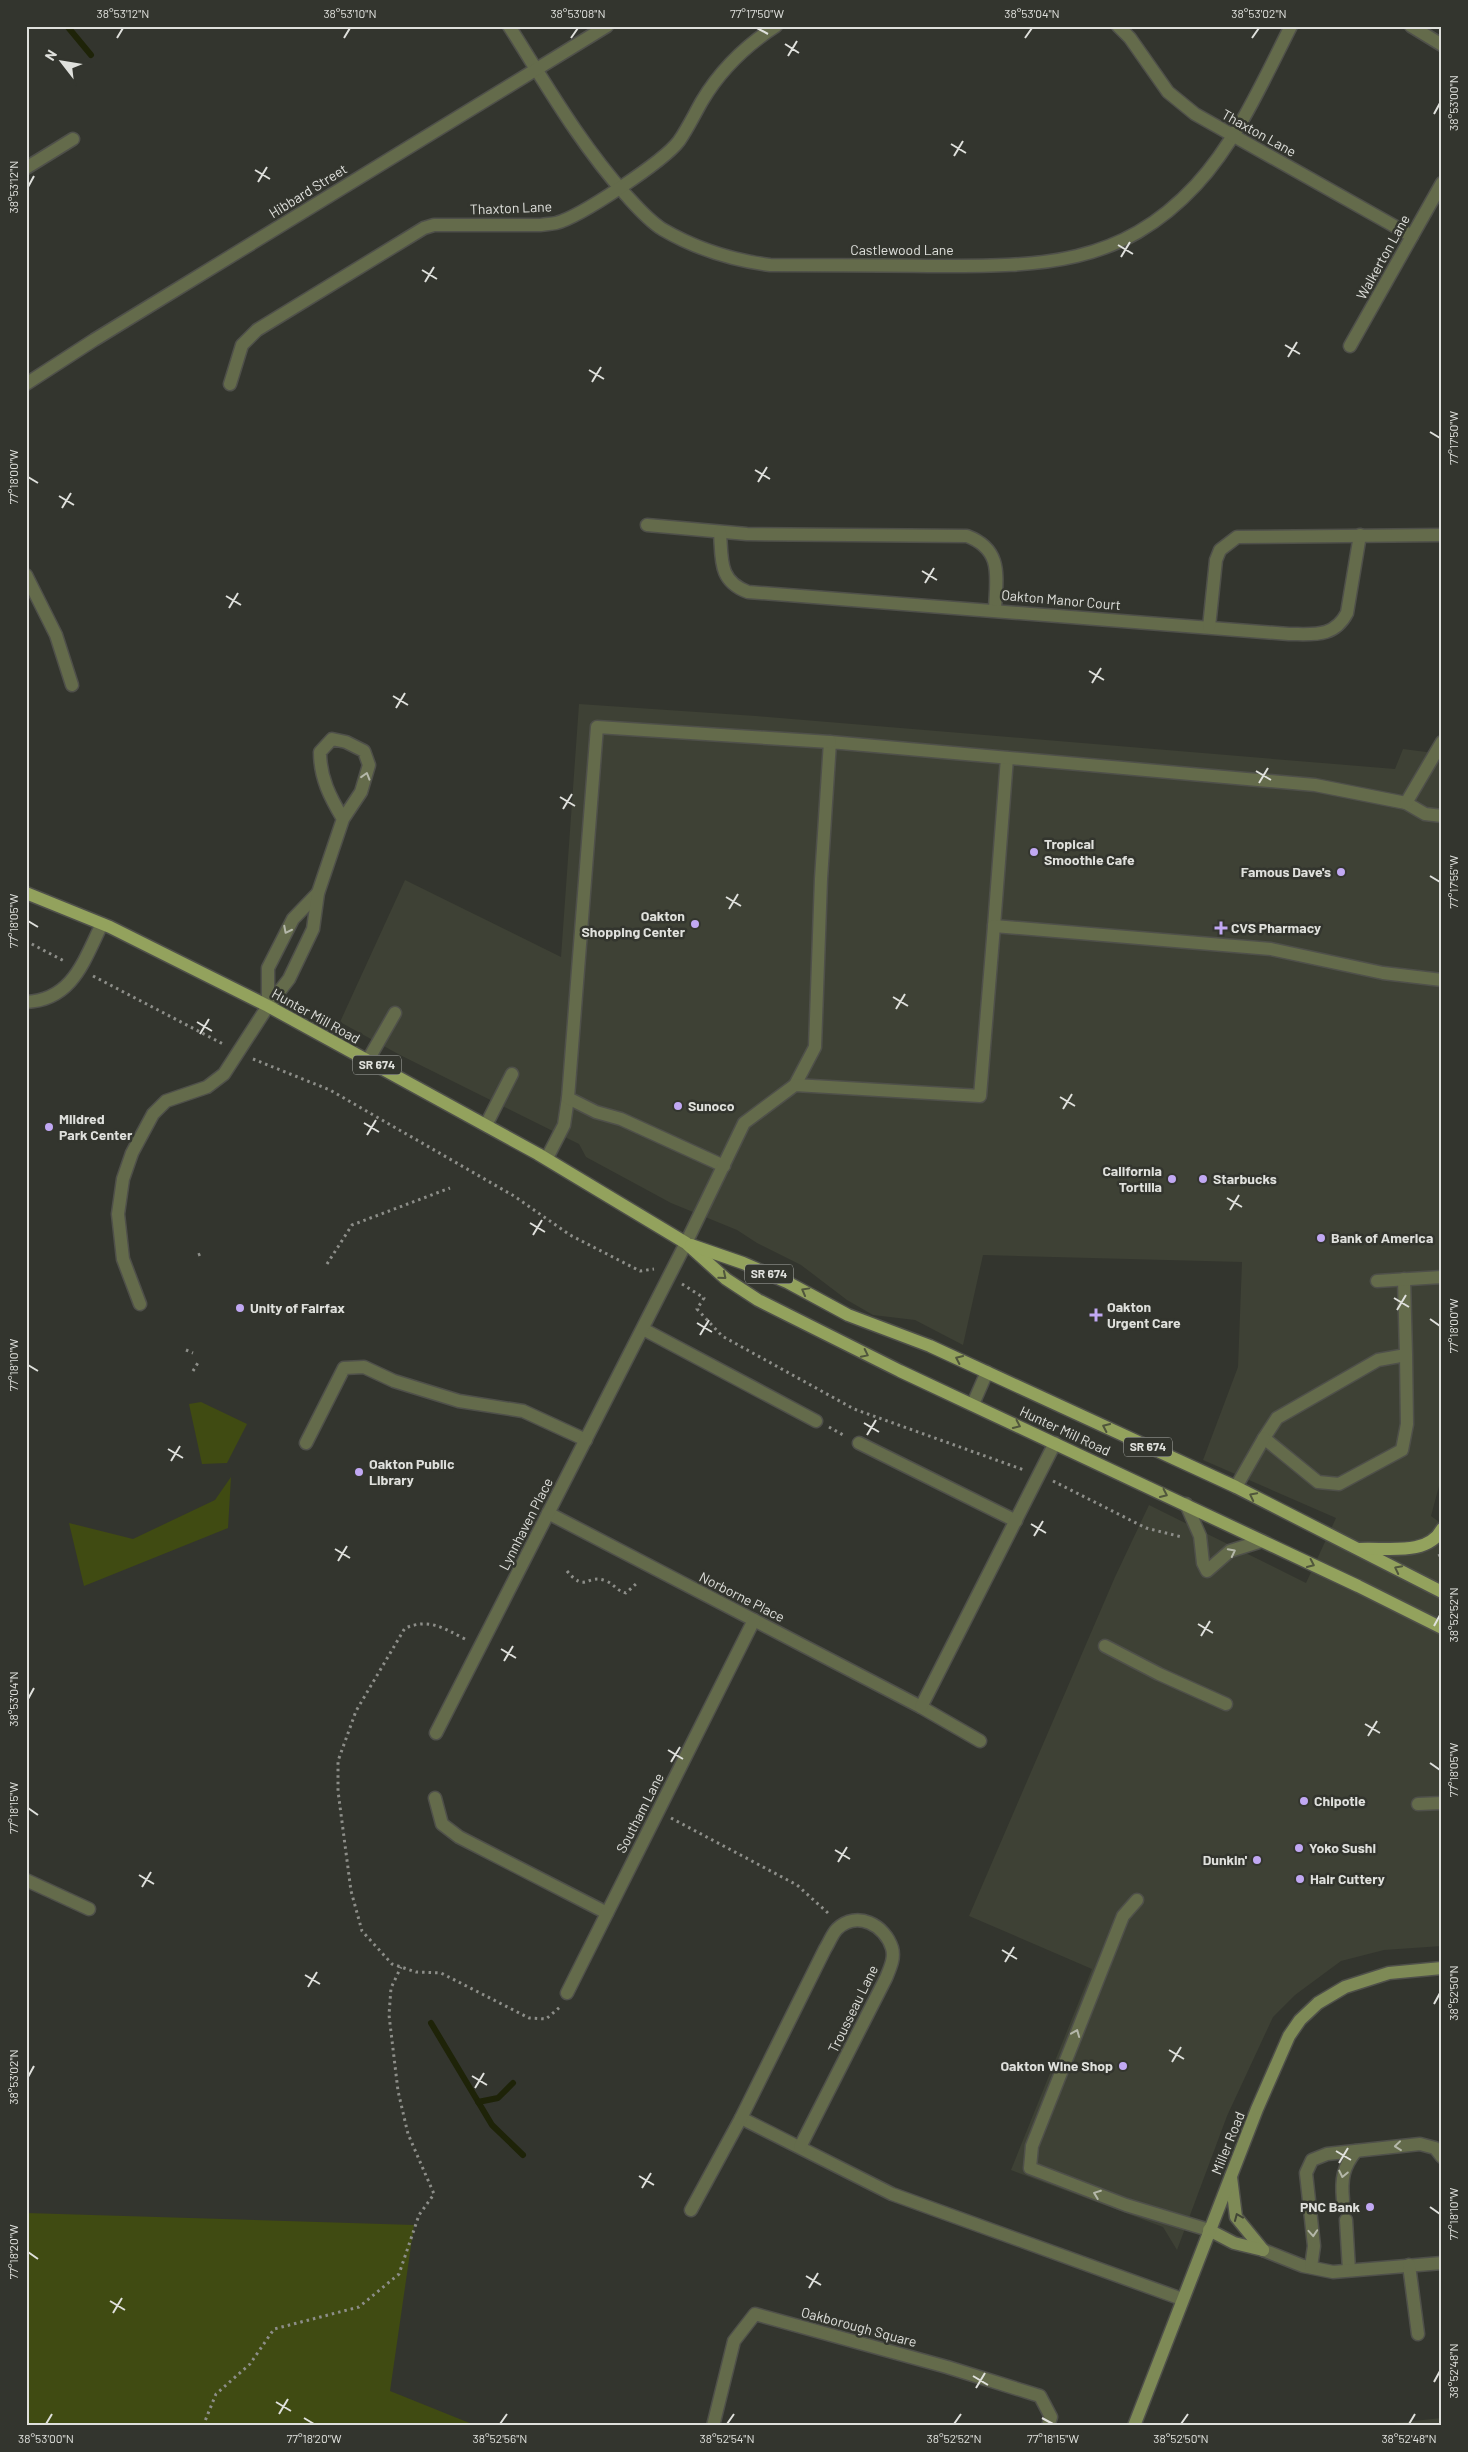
<svg xmlns="http://www.w3.org/2000/svg" width="1468" height="2452" viewBox="0 0 1468 2452" font-family="Barlow,sans-serif">
	<style>
		.built { fill: #3e4135 }
		.green { fill: #404b12 }
		.lines { fill: none; stroke-linecap: round; stroke-linejoin: round }
		.stream { stroke: #1e2308; stroke-width: 6 }
		.lane-casing { stroke: #4f504a; stroke-width: 15 }
		.street-casing { stroke: #4f504a; stroke-width: 15 }
		.secondary-casing { stroke: #4f504a; stroke-width: 15 }
		.primary-casing { stroke: #4f504a; stroke-width: 15 }
		.path { stroke: #8d8e89; stroke-width: 3; stroke-dasharray: 2.5 4; stroke-linecap: butt }
		.lane { stroke: #646b4b; stroke-width: 12 }
		.street { stroke: #646b4b; stroke-width: 12 }
		.secondary { stroke: #7e8a56; stroke-width: 12 }
		.primary { stroke: #93a25d; stroke-width: 12 }
		.oneway { stroke: #b4b7a9 }
		.oneway2 { stroke: #50563c }
		.oneway3 { stroke: #424636 }
		.ticks { fill: none; stroke: #dfe0dc; stroke-width: 2 }
		.poi-dot { fill: #c1a8f3; stroke: #33352e; stroke-width: 2 }
		.labels { text-anchor: middle; stroke-width: 5; stroke-linejoin: round; paint-order: stroke }
		.shield { fill: #33352e; stroke: #abada8; stroke-width: 1 }
		.shield-label { font-size: 12px; font-weight: bold; fill: #dfe0dc }
		.street-label { font-size: 14px; fill: #dfe0dc; stroke: #33352e }
		.poi-label { font-size: 14px; font-weight: bold; fill: #dfe0dc; stroke: #33352e; text-anchor: start }
		.neatline { fill: none; stroke: #dfe0dc; stroke-width: 2 }
		.ticks-label { font-size: 12px; text-anchor: middle; fill: #dfe0dc }
	</style>
	<rect width="100%" height="100%" fill="#33352e"/>
	<g class="built">
		<polygon points="579,704 756,716 1395,769 1403,749 1442,754 1442,1325 1439,1332 1439,1486 1431,1516 1442,1524 1442,1946 1384,1950 1341,1961 1295,1995 1273,2017 1227,2116 1177,2250 1163,2227 1011,2170 1092,1969 969,1916 1115,1577 1149,1505 1306,1583 1336,1518 1203,1460 1238,1367 1242,1262 983,1255 963,1345 915,1320 873,1315 847,1300 801,1265 757,1243 737,1230 671,1203 586,1157 579,1144 400,1055 340,1022 405,880 561,957"/>
		<polygon points="1442,2418 1442,2426 1364,2426"/>
	</g>
	<g class="green">
		<polygon points="201,1402 247,1424 227,1463 202,1464 189,1404"/>
		<polygon points="231,1477 228,1528 84,1586 69,1523 133,1539 215,1500"/>
		<polygon points="26,2213 414,2225 390,2391 477,2426 26,2426"/>
	</g>
	<g class="lines">
		<g class="stream">
			<polyline points="67,26 91,55"/>
			<polyline points="431,2023 492,2125 523,2155"/>
			<polyline points="478,2102 498,2098 513,2083"/>
		</g>
		<defs>
			<g id="lane">
				<polyline points="994,926 1007,758"/>
				<path d="M 26,1002 C 73,1000 84,960 102,924"/>
				<polyline points="268,1006 268,968 293,919 318,893"/>
				<polyline points="368,1060 395,1013"/>
				<polyline points="795,1085 815,1047 821,879 830,742 1315,785 1406,803 1425,814 1442,816"/>
				<polyline points="486,1125 512,1074"/>
				<polyline points="547,1158 564,1125 568,1098"/>
				<polyline points="724,1166 621,1119 596,1112 568,1098 597,727 830,742"/>
				<polyline points="686,1243 744,1123 795,1085 980,1096 994,926 1271,949 1383,973 1442,980"/>
				<polyline points="1404,1279 1406,1355 1378,1360 1277,1418 1264,1438 1318,1482 1339,1484 1402,1450 1407,1424 1406,1355"/>
				<polyline points="1377,1281 1442,1277"/>
				<path d="M 140,1304 L 123,1259 L 118,1214 L 123,1179 L 132,1153 L 153,1114 L 166,1101 L 207,1087 L 224,1074 L 268,1006 L 289,979 L 313,929 L 318,893 L 343,819 L 361,792 L 369,765 L 364,751 L 346,742 L 332,739 L 320,752 C 320,778 330,797 343,819"/>
				<polyline points="973,1404 987,1372"/>
				<polyline points="306,1443 344,1368 364,1367 394,1381 459,1401 523,1411 586,1440"/>
				<polyline points="1236,1487 1264,1438"/>
				<polyline points="1186,1504 1200,1536 1203,1563 1207,1571 1230,1551 1262,1541"/>
				<polyline points="1105,1646 1159,1674 1226,1704"/>
				<polyline points="1418,1804 1442,1803"/>
				<polyline points="1137,1900 1123,1916 1032,2146 1030,2168 1126,2205 1209,2230"/>
				<path d="M 1343,2200 C 1341,2179 1343,2167 1356,2151"/>
				<polyline points="1346,2220 1349,2270"/>
				<polyline points="1263,2250 1303,2266 1333,2272 1442,2263"/>
				<polyline points="1409,2265 1418,2334"/>
				<polyline points="1311,2267 1314,2246 1306,2173 1312,2160 1327,2154 1420,2144 1435,2148 1442,2157"/>
			</g>
			<g id="street">
				<path d="M 509,26 C 546,84 580,144 626,195 C 637,207 648,220 662,229 C 696,249 731,260 770,265 C 822,265 875,265 928,266 C 1034,266 1118,269 1196,185 C 1237,141 1264,79 1291,26"/>
				<polyline points="1118,26 1130,38 1168,92 1195,114 1412,236"/>
				<polyline points="1411,26 1442,45"/>
				<polyline points="26,168 73,139"/>
				<polyline points="1350,346 1442,183"/>
				<polyline points="26,384 94,340 607,26"/>
				<path d="M 230,384 L 242,345 L 257,330 L 424,228 L 434,225 L 541,225 C 546,224 551,224 556,223 C 580,217 664,161 679,141 C 688,128 694,115 702,101 C 721,69 745,46 776,26"/>
				<path d="M 647,525 L 747,534 L 967,536 C 1004,550 996,578 995,610"/>
				<path d="M 720,532 C 722,559 718,581 748,592 L 1289,634 C 1313,634 1334,638 1347,613 L 1360,535"/>
				<polyline points="26,575 56,635 72,685"/>
				<polyline points="1209,627 1216,560 1220,550 1237,537 1442,535"/>
				<polyline points="1406,803 1442,742"/>
				<polyline points="643,1329 816,1421"/>
				<polyline points="859,1443 1016,1521"/>
				<polyline points="548,1513 921,1707 980,1741"/>
				<polyline points="921,1707 1055,1443"/>
				<polyline points="436,1733 686,1243"/>
				<polyline points="435,1798 442,1824 459,1837 607,1913"/>
				<polyline points="26,1880 89,1909"/>
				<polyline points="567,1993 754,1620"/>
				<polyline points="741,2118 892,2194 1182,2299"/>
				<path d="M 691,2210 L 741,2118 L 825,1949 C 829,1943 832,1934 837,1929 C 857,1910 885,1925 892,1948 C 895,1958 890,1968 886,1978 L 800,2147"/>
				<polyline points="713,2426 734,2341 755,2314 947,2367 1040,2396 1051,2417 1048,2426"/>
			</g>
			<g id="secondary">
				<polyline points="1231,2177 1236,2217 1263,2250"/>
				<polyline points="1209,2230 1234,2243 1263,2250"/>
				<polyline points="1134,2426 1257,2109 1289,2036 1300,2020 1318,2003 1345,1987 1389,1973 1442,1968"/>
			</g>
			<g id="primary">
				<polyline points="26,893 110,927 268,1006 538,1154 686,1243 726,1279 758,1300 900,1371 1358,1586 1442,1628"/>
				<polyline points="691,1245 743,1263 787,1282 848,1315 930,1346 1236,1487 1442,1592"/>
				<path d="M 1359,1549 C 1385,1547 1427,1557 1442,1529"/>
			</g>
		</defs>
		<use href="#lane" class="lane-casing"/>
		<use href="#street" class="street-casing"/>
		<use href="#secondary" class="secondary-casing"/>
		<use href="#primary" class="primary-casing"/>
		<g class="path">
			<polyline points="26,941 66,962"/>
			<polyline points="93,976 225,1045"/>
			<polyline points="253,1059 330,1090 514,1196 570,1235 640,1271 654,1269"/>
			<polyline points="198,1255 203,1253"/>
			<polyline points="327,1264 352,1225 450,1188"/>
			<polyline points="682,1284 704,1298 697,1309 722,1336 854,1409 1024,1470"/>
			<polyline points="186,1350 193,1353"/>
			<polyline points="193,1371 199,1361"/>
			<polyline points="829,1427 845,1436"/>
			<polyline points="1053,1481 1146,1528 1182,1537"/>
			<polyline points="1439,1554 1442,1563"/>
			<path d="M 567,1571 C 586,1594 587,1573 606,1581 C 614,1584 617,1591 626,1593 L 637,1583"/>
			<path d="M 465,1639 C 443,1628 430,1618 405,1628 L 356,1711 L 338,1761 L 338,1791 L 351,1891 L 362,1931 L 392,1964 L 416,1972 L 441,1973 L 529,2018 L 546,2019 L 560,2007"/>
			<polyline points="671,1818 797,1885 828,1913"/>
			<polyline points="203,2426 216,2394 250,2364 274,2329 359,2307 399,2274 419,2215 434,2194 408,2134 398,2091 389,2015 391,1988 401,1967"/>
		</g>
		<use href="#lane" class="lane"/>
		<use href="#street" class="street"/>
		<use href="#secondary" class="secondary"/>
		<use href="#primary" class="primary"/>
	</g>
	<defs><path id="oneway-chevron" d="M-2-3.5L2.5 0L-2 3.5" fill="none" stroke-width="1.6" stroke-linecap="round" stroke-linejoin="round" transform="scale(1.25)"/></defs>
	<g class="oneway">
		<use href="#oneway-chevron" transform="translate(366 776) rotate(-73)"/>
		<use href="#oneway-chevron" transform="translate(287 930) rotate(117)"/>
		<use href="#oneway-chevron" transform="translate(1232 1552) rotate(-27)"/>
		<use href="#oneway-chevron" transform="translate(1076 2033) rotate(-68)"/>
		<use href="#oneway-chevron" transform="translate(1398 2146) rotate(174)"/>
		<use href="#oneway-chevron" transform="translate(1343 2174) rotate(102)"/>
		<use href="#oneway-chevron" transform="translate(1097 2194) rotate(-159)"/>
		<use href="#oneway-chevron" transform="translate(1313 2233) rotate(86)"/>
	</g>
	<g class="oneway2">
		<use href="#oneway-chevron" transform="translate(723 1276) rotate(40)"/>
		<use href="#oneway-chevron" transform="translate(805 1291) rotate(-151)"/>
		<use href="#oneway-chevron" transform="translate(865 1354) rotate(26)"/>
		<use href="#oneway-chevron" transform="translate(959 1359) rotate(-155)"/>
		<use href="#oneway-chevron" transform="translate(1017 1425) rotate(25)"/>
		<use href="#oneway-chevron" transform="translate(1106 1427) rotate(-155)"/>
		<use href="#oneway-chevron" transform="translate(1164 1494) rotate(25)"/>
		<use href="#oneway-chevron" transform="translate(1253 1496) rotate(-153)"/>
		<use href="#oneway-chevron" transform="translate(1311 1564) rotate(25)"/>
		<use href="#oneway-chevron" transform="translate(1398 1569) rotate(-153)"/>
	</g>
	<use class="oneway3" href="#oneway-chevron" transform="translate(1238 2217) rotate(-113)"/>
	<path class="ticks" d="M 757,28 L 768,34M 117,38 L 123,28M 344,38 L 350,28M 571,38 L 578,28M 1025,38 L 1032,28M 1252,38 L 1259,28M 785,44 L 799,53M 788,56 L 797,41M 1434,114 L 1440,103M 951,144 L 966,153M 954,156 L 963,141M 255,170 L 270,179M 258,182 L 267,167M 28,187 L 34,176M 1118,245 L 1133,254M 1121,257 L 1130,242M 422,270 L 437,279M 425,282 L 434,267M 1285,345 L 1300,354M 1288,357 L 1297,342M 589,370 L 604,379M 592,382 L 601,367M 1430,432 L 1440,438M 755,470 L 770,479M 28,477 L 38,483M 758,482 L 767,467M 59,496 L 74,505M 62,508 L 71,493M 922,571 L 937,580M 925,583 L 934,568M 226,596 L 241,605M 229,608 L 238,593M 1089,671 L 1104,680M 1092,683 L 1101,668M 393,696 L 408,705M 396,708 L 405,693M 1256,771 L 1271,780M 1259,783 L 1268,768M 560,797 L 575,806M 563,809 L 572,794M 1430,876 L 1440,882M 726,897 L 741,906M 729,909 L 738,894M 28,921 L 38,927M 893,997 L 908,1006M 896,1009 L 905,994M 197,1022 L 212,1031M 200,1034 L 209,1019M 1060,1097 L 1075,1106M 1063,1109 L 1072,1094M 364,1123 L 379,1132M 367,1135 L 376,1120M 1227,1198 L 1242,1207M 1230,1210 L 1239,1195M 530,1223 L 545,1232M 533,1235 L 542,1220M 1394,1298 L 1409,1307M 1397,1310 L 1406,1295M 1430,1319 L 1440,1326M 697,1323 L 712,1332M 700,1335 L 709,1320M 28,1365 L 38,1371M 864,1423 L 879,1432M 867,1435 L 876,1420M 168,1449 L 183,1458M 171,1461 L 180,1446M 1031,1524 L 1046,1533M 1034,1536 L 1043,1521M 335,1549 L 350,1558M 338,1561 L 347,1546M 1198,1624 L 1213,1633M 1434,1626 L 1440,1615M 1201,1636 L 1210,1621M 501,1649 L 516,1658M 504,1661 L 513,1646M 28,1699 L 34,1688M 1365,1724 L 1380,1733M 1368,1736 L 1377,1721M 668,1750 L 683,1759M 671,1762 L 680,1747M 1430,1763 L 1440,1770M 28,1808 L 38,1815M 835,1850 L 850,1859M 838,1862 L 847,1847M 139,1875 L 154,1884M 142,1887 L 151,1872M 1002,1950 L 1017,1959M 1005,1962 L 1014,1947M 305,1975 L 320,1984M 308,1987 L 317,1972M 1434,2004 L 1440,1993M 1169,2050 L 1184,2059M 1172,2062 L 1181,2047M 472,2076 L 487,2085M 28,2077 L 34,2066M 475,2088 L 484,2073M 1336,2151 L 1351,2160M 1339,2163 L 1348,2148M 639,2176 L 654,2185M 642,2188 L 651,2173M 1430,2207 L 1440,2214M 28,2252 L 38,2259M 806,2276 L 821,2285M 809,2288 L 818,2273M 110,2301 L 125,2310M 113,2313 L 122,2298M 973,2376 L 988,2385M 1434,2382 L 1440,2371M 976,2388 L 985,2373M 276,2402 L 291,2411M 279,2414 L 288,2399M 304,2418 L 314,2424M 1042,2418 L 1053,2424M 46,2424 L 52,2414M 500,2424 L 507,2414M 727,2424 L 734,2414M 954,2424 L 961,2414M 1181,2424 L 1188,2414M 1409,2424 L 1415,2414"/>
	<g class="poi-dot">
		<circle cx="1034" cy="852" r="5"/>
		<circle cx="1341" cy="872" r="5"/>
		<circle cx="695" cy="924" r="5"/>
		<path d="M1218.5 920.5h5v5h5v5h-5v5h-5v-5h-5v-5h5z"/>
		<circle cx="678" cy="1106" r="5"/>
		<circle cx="49" cy="1127" r="5"/>
		<circle cx="1172" cy="1179" r="5"/>
		<circle cx="1203" cy="1179" r="5"/>
		<circle cx="1321" cy="1238" r="5"/>
		<circle cx="240" cy="1308" r="5"/>
		<path d="M1093.5 1307.5h5v5h5v5h-5v5h-5v-5h-5v-5h5z"/>
		<circle cx="359" cy="1472" r="5"/>
		<circle cx="1304" cy="1801" r="5"/>
		<circle cx="1299" cy="1848" r="5"/>
		<circle cx="1257" cy="1860" r="5"/>
		<circle cx="1300" cy="1879" r="5"/>
		<circle cx="1123" cy="2066" r="5"/>
		<circle cx="1370" cy="2207" r="5"/>
	</g>
	<g class="labels">
		<g class="shield">
			<rect x="353" y="1055.5" width="48" height="19" rx="4"/>
			<rect x="745" y="1264.5" width="48" height="19" rx="4"/>
			<rect x="1124" y="1437.5" width="48" height="19" rx="4"/>
		</g>
		<g class="shield-label">
			<text x="377" y="1069">SR 674</text>
			<text x="769" y="1278">SR 674</text>
			<text x="1148" y="1451">SR 674</text>
		</g>
		<g class="street-label">
			<text transform="translate(1259 133) rotate(29)" y="5">Thaxton Lane</text>
			<text transform="translate(308 191) rotate(-32)" y="5">Hibbard Street</text>
			<text transform="translate(511 208) rotate(-2)" y="5">Thaxton Lane</text>
			<text x="902" y="255">Castlewood Lane</text>
			<text transform="translate(1383 257) rotate(-61)" y="5">Walkerton Lane</text>
			<text transform="translate(1061 600) rotate(5)" y="5">Oakton Manor Court</text>
			<text transform="translate(316 1016) rotate(29)" y="5">Hunter Mill Road</text>
			<text transform="translate(1065 1431) rotate(25)" y="5">Hunter Mill Road</text>
			<text transform="translate(526 1524) rotate(-63)" y="5">Lynnhaven Place</text>
			<text transform="translate(742 1597) rotate(27)" y="5">Norborne Place</text>
			<text transform="translate(640 1813) rotate(-63)" y="5">Southam Lane</text>
			<text transform="translate(853 2009) rotate(-64)" y="5">Trousseau Lane</text>
			<text transform="translate(1228 2143) rotate(-68)" y="5">Miller Road</text>
			<text transform="translate(859 2327) rotate(15)" y="5">Oakborough Square</text>
		</g>
		<g class="poi-label">
			<text x="1044" y="849">Tropical<tspan x="1044" dy="16">Smoothie Cafe</tspan></text>
			<text x="1331" y="877" text-anchor="end">Famous Dave's</text>
			<text x="685" y="921" text-anchor="end">Oakton<tspan x="685" dy="16">Shopping Center</tspan></text>
			<text x="1231" y="933">CVS Pharmacy</text>
			<text x="688" y="1111">Sunoco</text>
			<text x="59" y="1124">Mildred<tspan x="59" dy="16">Park Center</tspan></text>
			<text x="1162" y="1176" text-anchor="end">California<tspan x="1162" dy="16">Tortilla</tspan></text>
			<text x="1213" y="1184">Starbucks</text>
			<text x="1331" y="1243">Bank of America</text>
			<text x="1107" y="1312">Oakton<tspan x="1107" dy="16">Urgent Care</tspan></text>
			<text x="250" y="1313">Unity of Fairfax</text>
			<text x="369" y="1469">Oakton Public<tspan x="369" dy="16">Library</tspan></text>
			<text x="1314" y="1806">Chipotle</text>
			<text x="1309" y="1853">Yoko Sushi</text>
			<text x="1247" y="1865" text-anchor="end">Dunkin'</text>
			<text x="1310" y="1884">Hair Cuttery</text>
			<text x="1113" y="2071" text-anchor="end">Oakton Wine Shop</text>
			<text x="1360" y="2212" text-anchor="end">PNC Bank</text>
		</g>
	</g>
	<rect width="1468" height="2452" fill="none" stroke="#33352e" stroke-width="55"/>
	<g transform="translate(62 62) rotate(301)" stroke="#33352e" stroke-width="4" paint-order="stroke">
	<path d="M0-4L9 19L0 12L-9 19Z" fill="#dfe0dc"/>
	<text y="-8" font-size="14" font-weight="bold" text-anchor="middle" fill="#dfe0dc">N</text>
	</g>
	<rect x="28" y="28" width="1412" height="2396" class="neatline"/>
	<g class="ticks-label">
		<text x="123" y="18">38°53'12"N</text>
		<text x="350" y="18">38°53'10"N</text>
		<text x="578" y="18">38°53'08"N</text>
		<text x="757" y="18">77°17'50"W</text>
		<text x="1032" y="18">38°53'04"N</text>
		<text x="1259" y="18">38°53'02"N</text>
		<text transform="translate(1454 103) rotate(-90)" y="4">38°53'00"N</text>
		<text transform="translate(14 187) rotate(-90)" y="4">38°53'12"N</text>
		<text transform="translate(1454 438) rotate(-90)" y="4">77°17'50"W</text>
		<text transform="translate(14 477) rotate(-90)" y="4">77°18'00"W</text>
		<text transform="translate(1454 882) rotate(-90)" y="4">77°17'55"W</text>
		<text transform="translate(14 921) rotate(-90)" y="4">77°18'05"W</text>
		<text transform="translate(1454 1326) rotate(-90)" y="4">77°18'00"W</text>
		<text transform="translate(14 1365) rotate(-90)" y="4">77°18'10"W</text>
		<text transform="translate(1454 1615) rotate(-90)" y="4">38°52'52"N</text>
		<text transform="translate(14 1699) rotate(-90)" y="4">38°53'04"N</text>
		<text transform="translate(1454 1770) rotate(-90)" y="4">77°18'05"W</text>
		<text transform="translate(14 1808) rotate(-90)" y="4">77°18'15"W</text>
		<text transform="translate(1454 1993) rotate(-90)" y="4">38°52'50"N</text>
		<text transform="translate(14 2077) rotate(-90)" y="4">38°53'02"N</text>
		<text transform="translate(1454 2214) rotate(-90)" y="4">77°18'10"W</text>
		<text transform="translate(14 2252) rotate(-90)" y="4">77°18'20"W</text>
		<text transform="translate(1454 2371) rotate(-90)" y="4">38°52'48"N</text>
		<text x="46" y="2443">38°53'00"N</text>
		<text x="314" y="2443">77°18'20"W</text>
		<text x="500" y="2443">38°52'56"N</text>
		<text x="727" y="2443">38°52'54"N</text>
		<text x="954" y="2443">38°52'52"N</text>
		<text x="1053" y="2443">77°18'15"W</text>
		<text x="1181" y="2443">38°52'50"N</text>
		<text x="1409" y="2443">38°52'48"N</text>
	</g>
</svg>
